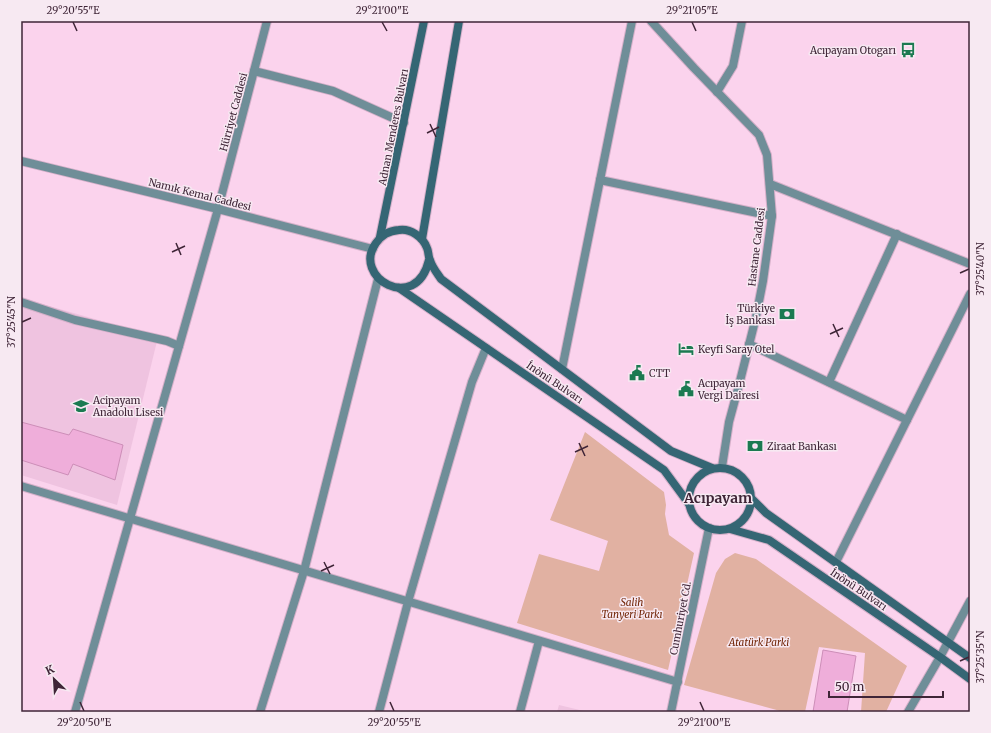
<svg xmlns="http://www.w3.org/2000/svg" width="991" height="733" viewBox="0 0 991 733" font-family="Merriweather,serif">
	<style>
		.built { fill: #efc3e0 }
		.park { fill: #e1b1a2 }
		.building { fill: #efaeda; stroke: #cd8eb8 }
		.lines { fill: none; stroke-linecap: round; stroke-linejoin: round }
		.service-casing { stroke: #d5b0c9; stroke-width: 10 }
		.minor-casing { stroke: #d5b0c9; stroke-width: 10 }
		.tertiary-casing { stroke: #d5b0c9; stroke-width: 10 }
		.secondary-casing { stroke: #d5b0c9; stroke-width: 10 }
		.service { stroke: #6f8e98; stroke-width: 8 }
		.minor { stroke: #6f8e98; stroke-width: 8 }
		.tertiary { stroke: #6f8e98; stroke-width: 8 }
		.secondary { stroke: #356674; stroke-width: 8 }
		.ticks { fill: none; stroke: #3f2537; stroke-width: 1.5 }
		.labels { text-anchor: middle; stroke-width: 3; stroke-linejoin: round; paint-order: stroke }
		.poi-label { font-size: 10px; fill: #3f2537; stroke: #f7e9f2; text-anchor: start }
		.street-label { font-size: 10px; fill: #3f2537; stroke: #f7e9f2 }
		.park-label { font-size: 10px; font-style: italic; fill: #712405; stroke: #f7e9f2 }
		.district-label { font-size: 14px; font-weight: bold; fill: #3f2537; stroke: #f7e9f2 }
		.neatline { fill: none; stroke: #3f2537; stroke-width: 1.5 }
		.ticks-label { font-size: 10px; text-anchor: middle; fill: #3f2537 }
	</style>
	<rect width="100%" height="100%" fill="#fbd3ed"/>
	<g class="built">
		<polygon points="21,298 158,337 117,505 21,475"/>
		<polygon points="559,705 588,712 557,712"/>
	</g>
	<g class="park">
		<polygon points="585,432 664,492 666,505 665,514 669,535 694,553 668,670 517,623 539,554 599,571 608,541 550,520"/>
		<polygon points="735,553 756,559 907,666 886,712 861,712 865,653 819,647 805,712 784,712 684,685 716,573 725,559"/>
	</g>
	<g class="building">
		<polygon points="21,422 69,435 73,429 123,445 115,480 73,464 68,475 21,460"/>
		<polygon points="823,650 856,656 847,712 813,712"/>
	</g>
	<g class="lines">
		<defs>
			<g id="service">
				<polyline points="254,71 333,91 404,123"/>
				<polyline points="21,302 75,320 167,341 179,346"/>
			</g>
			<g id="minor">
				<polyline points="717,92 733,66 742,21"/>
				<polyline points="600,180 772,216"/>
				<polyline points="749,344 907,420"/>
				<polyline points="562,369 632,21"/>
				<polyline points="829,382 897,234"/>
				<polyline points="21,486 678,682"/>
				<polyline points="836,562 970,294"/>
				<polyline points="75,712 218,209 267,21"/>
				<polyline points="260,712 304,571 378,279"/>
				<polyline points="379,712 408,602 472,382 486,348"/>
				<polyline points="520,712 539,641"/>
			</g>
			<g id="tertiary">
				<polyline points="651,21 694,68 759,135 767,155 772,216 763,281 756,317 739,385 729,422 722,467"/>
				<polyline points="21,161 218,209 373,249"/>
				<polyline points="770,184 970,264"/>
				<polyline points="671,712 709,528"/>
				<polyline points="908,712 940,657 970,601"/>
			</g>
			<g id="secondary">
				<polyline points="380,237 424,21"/>
				<polyline points="422,239 459,21"/>
				<path d="M 429,260 C 416,315 351,277 376,243 C 382,235 388,231 399,230 C 410,228 423,237 427,248 C 429,252 428,257 430,260 C 432,267 437,273 441,279 L 671,451 L 712,468"/>
				<polyline points="399,288 664,470 689,504"/>
				<circle cx="720" cy="499" r="31"/>
				<polyline points="752,499 766,513 970,658"/>
				<polyline points="730,529 769,540 940,657 970,679"/>
			</g>
		</defs>
		<use href="#service" class="service-casing"/>
		<use href="#minor" class="minor-casing"/>
		<use href="#tertiary" class="tertiary-casing"/>
		<use href="#secondary" class="secondary-casing"/>
		<use href="#service" class="service"/>
		<use href="#minor" class="minor"/>
		<use href="#tertiary" class="tertiary"/>
		<use href="#secondary" class="secondary"/>
	</g>
	<path class="ticks" d="M 73,22 L 77,31M 382,22 L 387,31M 692,22 L 696,31M 430,124 L 436,137M 427,133 L 439,127M 176,243 L 181,255M 172,252 L 185,246M 960,273 L 969,269M 22,322 L 31,318M 833,324 L 839,337M 830,334 L 843,328M 579,443 L 585,456M 575,452 L 588,446M 324,562 L 330,574M 321,571 L 334,565M 960,661 L 969,657M 80,702 L 84,711M 390,702 L 394,711M 700,702 L 704,711"/>
	<defs>
		<symbol id="bus-bare" viewBox="-9 -9 18 18"><path d="M-5-6H5V4H4V6H2V4H-2V6H-4V4H-5ZM-3.5-4V0h7V-4ZM-3.5 1.2v1.5H-2V1.2ZM2 1.2v1.5H3.5V1.2Z" fill="#1b7a51" stroke="#f7e9f2" stroke-width="2.5" paint-order="stroke"/></symbol>
		<symbol id="bank-bare" viewBox="-9 -9 18 18"><path d="M-6-4H6V4H-6ZM0-2.3a2.3 2.3 0 1 0 0 4.6a2.3 2.3 0 1 0 0-4.6Z" fill="#1b7a51" stroke="#f7e9f2" stroke-width="2.5" paint-order="stroke"/></symbol>
		<symbol id="hotel-bare" viewBox="-9 -9 18 18"><path d="M-6-4.5h1.5V1H6V5H4.5V3h-9V5H-6ZM-4 0a1.8 1.8 0 1 1 3.6 0ZM.5 0V-2.5h3Q6-2.5 6 0Z" fill="#1b7a51" stroke="#f7e9f2" stroke-width="2.5" paint-order="stroke"/></symbol>
		<symbol id="civic-bare" viewBox="-9 -9 18 18"><path d="M-.6-6.5H3V-4.5H.6V-3L4-1V1h2V6H-6V1h2V-1L-.6-3ZM-1.2 2.5V6h2.4V2.5Z" fill="#1b7a51" stroke="#f7e9f2" stroke-width="2.5" paint-order="stroke"/></symbol>
		<symbol id="school-bare" viewBox="-9 -9 18 18"><path d="M0-5L7-2L0 1L-7-2ZM-4 1L0 2.5L4 1V4Q0 6-4 4Z" fill="#1b7a51" stroke="#f7e9f2" stroke-width="2.5" paint-order="stroke"/></symbol>
	</defs>
	<g fill-rule="evenodd">
		<use href="#bus-bare" x="897" y="39" width="22" height="22"/>
		<use href="#bank-bare" x="776" y="303" width="22" height="22"/>
		<use href="#hotel-bare" x="675" y="338" width="22" height="22"/>
		<use href="#civic-bare" x="626" y="362" width="22" height="22"/>
		<use href="#civic-bare" x="675" y="378" width="22" height="22"/>
		<use href="#school-bare" x="70" y="395" width="22" height="22"/>
		<use href="#bank-bare" x="744" y="435" width="22" height="22"/>
	</g>
	<g class="labels">
		<g class="poi-label">
			<text x="896" y="54" text-anchor="end">Acıpayam Otogarı</text>
			<text x="775" y="312" text-anchor="end">Türkiye<tspan x="775" dy="12">İş Bankası</tspan></text>
			<text x="698" y="353">Keyfi Saray Otel</text>
			<text x="649" y="377">CTT</text>
			<text x="698" y="387">Acıpayam<tspan x="698" dy="12">Vergi Dairesi</tspan></text>
			<text x="93" y="404">Acipayam<tspan x="93" dy="12">Anadolu Lisesi</tspan></text>
			<text x="767" y="450">Ziraat Bankası</text>
		</g>
		<g class="street-label">
			<text transform="translate(233 112) rotate(-75)" y="4">Hürriyet Caddesi</text>
			<text transform="translate(393 127) rotate(-79)" y="4">Adnan Menderes Bulvarı</text>
			<text transform="translate(200 194) rotate(14)" y="4">Namık Kemal Caddesi</text>
			<text transform="translate(756 247) rotate(-83)" y="4">Hastane Caddesi</text>
			<text transform="translate(555 382) rotate(34)" y="4">İnönü Bulvarı</text>
			<text transform="translate(859 589) rotate(34)" y="4">İnönü Bulvarı</text>
			<text transform="translate(680 618) rotate(-79)" y="4">Cumhuriyet Cd.</text>
		</g>
		<g class="park-label">
			<text x="632" y="606">Salih<tspan x="632" dy="12">Tanyeri Parkı</tspan></text>
			<text x="759" y="646">Atatürk Parki</text>
		</g>
		<g class="district-label">
			<text x="718" y="503">Acıpayam</text>
		</g>
	</g>
	<rect width="991" height="733" fill="none" stroke="#f7e9f2" stroke-width="44"/>
	<g transform="translate(54 679) rotate(335)" stroke="#f7e9f2" stroke-width="3" paint-order="stroke">
	<path d="M0-3L7 15L0 10L-7 15Z" fill="#3f2537"/>
	<text y="-6" font-size="11" font-weight="bold" text-anchor="middle" fill="#3f2537">K</text>
	</g>
	<path d="M829 691v6h114v-6" fill="none" stroke="#3f2537" stroke-width="2"/>
	<text x="835" y="691" font-size="12" fill="#3f2537" stroke="#f7e9f2" stroke-width="3" paint-order="stroke">50 m</text>
	<rect x="22" y="22" width="947" height="689" class="neatline"/>
	<g class="ticks-label">
		<text x="73" y="14">29°20'55"E</text>
		<text x="382" y="14">29°21'00"E</text>
		<text x="692" y="14">29°21'05"E</text>
		<text transform="translate(980 269) rotate(-90)" y="4">37°25'40"N</text>
		<text transform="translate(11 322) rotate(-90)" y="4">37°25'45"N</text>
		<text transform="translate(980 657) rotate(-90)" y="4">37°25'35"N</text>
		<text x="84" y="726">29°20'50"E</text>
		<text x="394" y="726">29°20'55"E</text>
		<text x="704" y="726">29°21'00"E</text>
	</g>
</svg>
